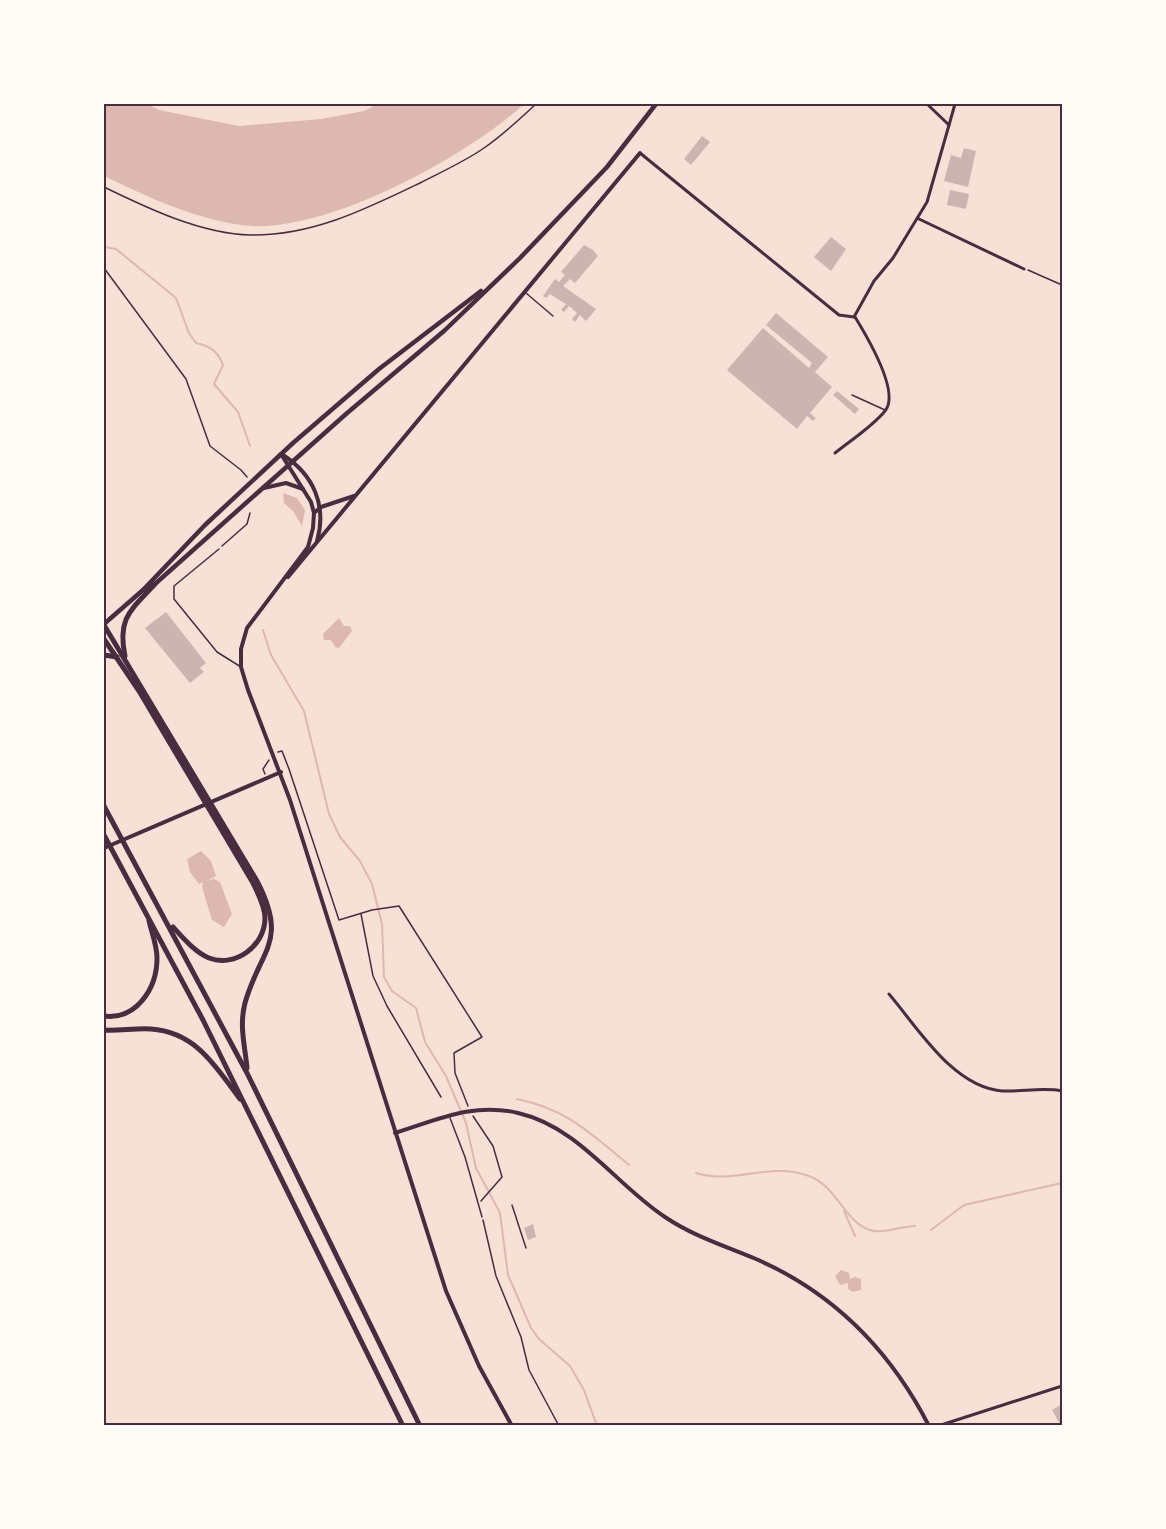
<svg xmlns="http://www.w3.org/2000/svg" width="1166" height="1529" viewBox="0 0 1166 1529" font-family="Arial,sans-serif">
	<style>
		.water { fill: #dcb8b0 }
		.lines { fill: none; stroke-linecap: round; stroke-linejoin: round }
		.stream { stroke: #dcb8b0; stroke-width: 2 }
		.building { fill: #ccb4b1 }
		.path { stroke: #4a2c40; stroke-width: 1.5 }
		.service { stroke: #4a2c40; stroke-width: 1.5 }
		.minor { stroke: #4a2c40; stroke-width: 3 }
		.tertiary { stroke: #4a2c40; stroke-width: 4 }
		.primary { stroke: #4a2c40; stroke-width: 4.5 }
		.motorway { stroke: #4a2c40; stroke-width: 5 }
		.neatline { fill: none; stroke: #4a2c40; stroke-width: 2 }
	</style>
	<rect width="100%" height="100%" fill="#f7e1d7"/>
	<g class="water">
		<path d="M 104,104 L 146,104 L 159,110 L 239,126 L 321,119 L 364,111 L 378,104 L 524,104 C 467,157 321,237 241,225 C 192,218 148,197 104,176 Z"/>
		<polygon points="283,493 297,498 305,510 302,526 293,511 284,503"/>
		<polygon points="339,618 344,626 350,626 352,631 339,648 335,647 331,640 324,640 323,634"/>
		<polygon points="201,851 211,861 216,876 207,881 214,879 220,882 232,914 224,927 212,920 202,887 203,882 199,884 190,872 187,859"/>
		<polygon points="841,1270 849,1273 850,1279 855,1277 861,1279 861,1290 853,1292 848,1289 848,1283 840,1285 835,1276"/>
	</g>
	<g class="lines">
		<g class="stream">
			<path d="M 104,247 L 116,249 L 176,298 L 189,333 L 196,343 C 210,346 218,351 223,365 L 214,384 L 238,412 L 250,446"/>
			<polyline points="263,630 271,655 304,711 329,814 340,837 360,861 372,884 382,924 384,977 392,991 416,1008 425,1042 446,1076 466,1123 476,1168 500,1213 508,1275 531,1328 539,1339 570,1366 584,1390 597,1426"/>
			<path d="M 517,1099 C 567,1109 591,1134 629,1165"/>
			<path d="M 696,1173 C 734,1185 771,1161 809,1176 C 839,1187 845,1226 874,1231 C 884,1233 903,1226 915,1226"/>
			<polyline points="844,1211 855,1236"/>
			<polyline points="931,1230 964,1205 1062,1183"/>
		</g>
	</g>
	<g class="building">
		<polygon points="702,136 710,142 691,165 684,159"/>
		<polygon points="964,148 976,151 968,187 944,181 951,155 961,158"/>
		<polygon points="950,190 969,194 966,209 947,205"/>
		<polygon points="831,237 846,249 831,271 814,257"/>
		<polygon points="584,245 593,250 598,256 575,283 570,279 563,286 596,309 586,321 580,315 575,322 572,319 577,313 569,306 564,312 561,310 566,304 564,303 550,294 546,298 543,296 555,279 559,282 565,275 561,272"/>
		<polygon points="776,313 828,357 815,372 832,387 810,413 816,418 813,421 807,416 797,429 727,370 763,328 809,368 812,363 766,325"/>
		<polygon points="837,391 859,409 855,414 833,395"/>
		<polygon points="166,612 206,663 200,668 204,672 190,683 145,628"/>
		<polygon points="533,1224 536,1237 528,1240 524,1228"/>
		<polygon points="1062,1404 1062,1426 1061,1426 1052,1410"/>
	</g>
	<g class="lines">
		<g class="path">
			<path d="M 104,187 C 147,208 201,234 251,235 C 312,236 366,209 420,183 C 441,172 464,162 484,148 C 503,135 520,119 536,104"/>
			<polyline points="104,268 186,379 210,446 241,470 247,477"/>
			<polyline points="1028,270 1062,285"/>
			<polyline points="222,546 247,524 250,513"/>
			<polyline points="278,752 282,751 289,769 339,920 372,910 399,906 482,1037 454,1053 455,1073 468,1106"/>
			<polyline points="265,774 263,769 269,760"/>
			<polyline points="361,914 373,976 387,1006 441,1097"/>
			<polyline points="473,1116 493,1146 502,1177 481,1201"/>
			<polyline points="512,1205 526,1248"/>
			<polyline points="483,1220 496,1276 521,1337 529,1370 559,1426"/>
		</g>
		<g class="service">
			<polyline points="526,293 553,316"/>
			<polyline points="852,395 885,410"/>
			<polyline points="219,549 174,586 174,599 217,652 241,667"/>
			<polyline points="450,1118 465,1157 482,1217"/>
		</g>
		<g class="minor">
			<polyline points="927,104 949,125"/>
			<polyline points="640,153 839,315 854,317"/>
			<polyline points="919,219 1024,269"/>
			<polyline points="854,317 874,281 893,258 927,202 955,104"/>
			<path d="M 835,453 C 851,440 872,427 885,411 C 901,392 866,335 855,317"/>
			<path d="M 889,994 C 918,1028 953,1087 1002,1091 C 1022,1092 1043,1087 1062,1091"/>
			<polyline points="938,1426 1062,1386"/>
		</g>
		<g class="tertiary">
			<polyline points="281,454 311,502 314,513 313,528 308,547 247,628 241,649 241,667 248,690 290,800 446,1291 479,1366 512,1426"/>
			<path d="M 283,455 C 314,475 327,506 317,541"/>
			<polyline points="264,488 286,483 303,489"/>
			<polyline points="314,513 321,507 354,496"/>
			<polyline points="288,577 640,153"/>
			<polyline points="104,848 281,772"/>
			<path d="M 395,1133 C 437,1120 473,1102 518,1113 C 579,1127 615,1184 665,1217 C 693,1236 725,1246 756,1259 C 834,1293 890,1350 929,1426"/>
		</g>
		<g class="primary">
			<polyline points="143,590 155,584 346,414 444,331 520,258 607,167 656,104"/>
			<polyline points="104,624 143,590 205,525 293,443 379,369 481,291"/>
		</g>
		<g class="motorway">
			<path d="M 104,625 L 257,881 C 289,943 260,949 245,1003 C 239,1026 245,1046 247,1068"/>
			<path d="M 104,639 L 139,691 L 253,883 C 258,894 265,906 265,918 C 265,946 235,968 209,958 C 195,952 183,938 173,927"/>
			<polyline points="104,655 117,657"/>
			<path d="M 125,656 C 117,618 131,610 155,584"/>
			<polyline points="104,806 247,1073 420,1426"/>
			<polyline points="104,835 203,1020 403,1426"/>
			<path d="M 104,1016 C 136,1020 157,989 157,958 C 157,946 152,933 149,921"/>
			<path d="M 104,1030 C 119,1031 135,1028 151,1029 C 196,1032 216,1067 240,1099"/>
		</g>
	</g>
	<rect width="1166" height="1529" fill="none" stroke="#fffaf5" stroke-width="210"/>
	<rect x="105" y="105" width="956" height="1319" class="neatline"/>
</svg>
